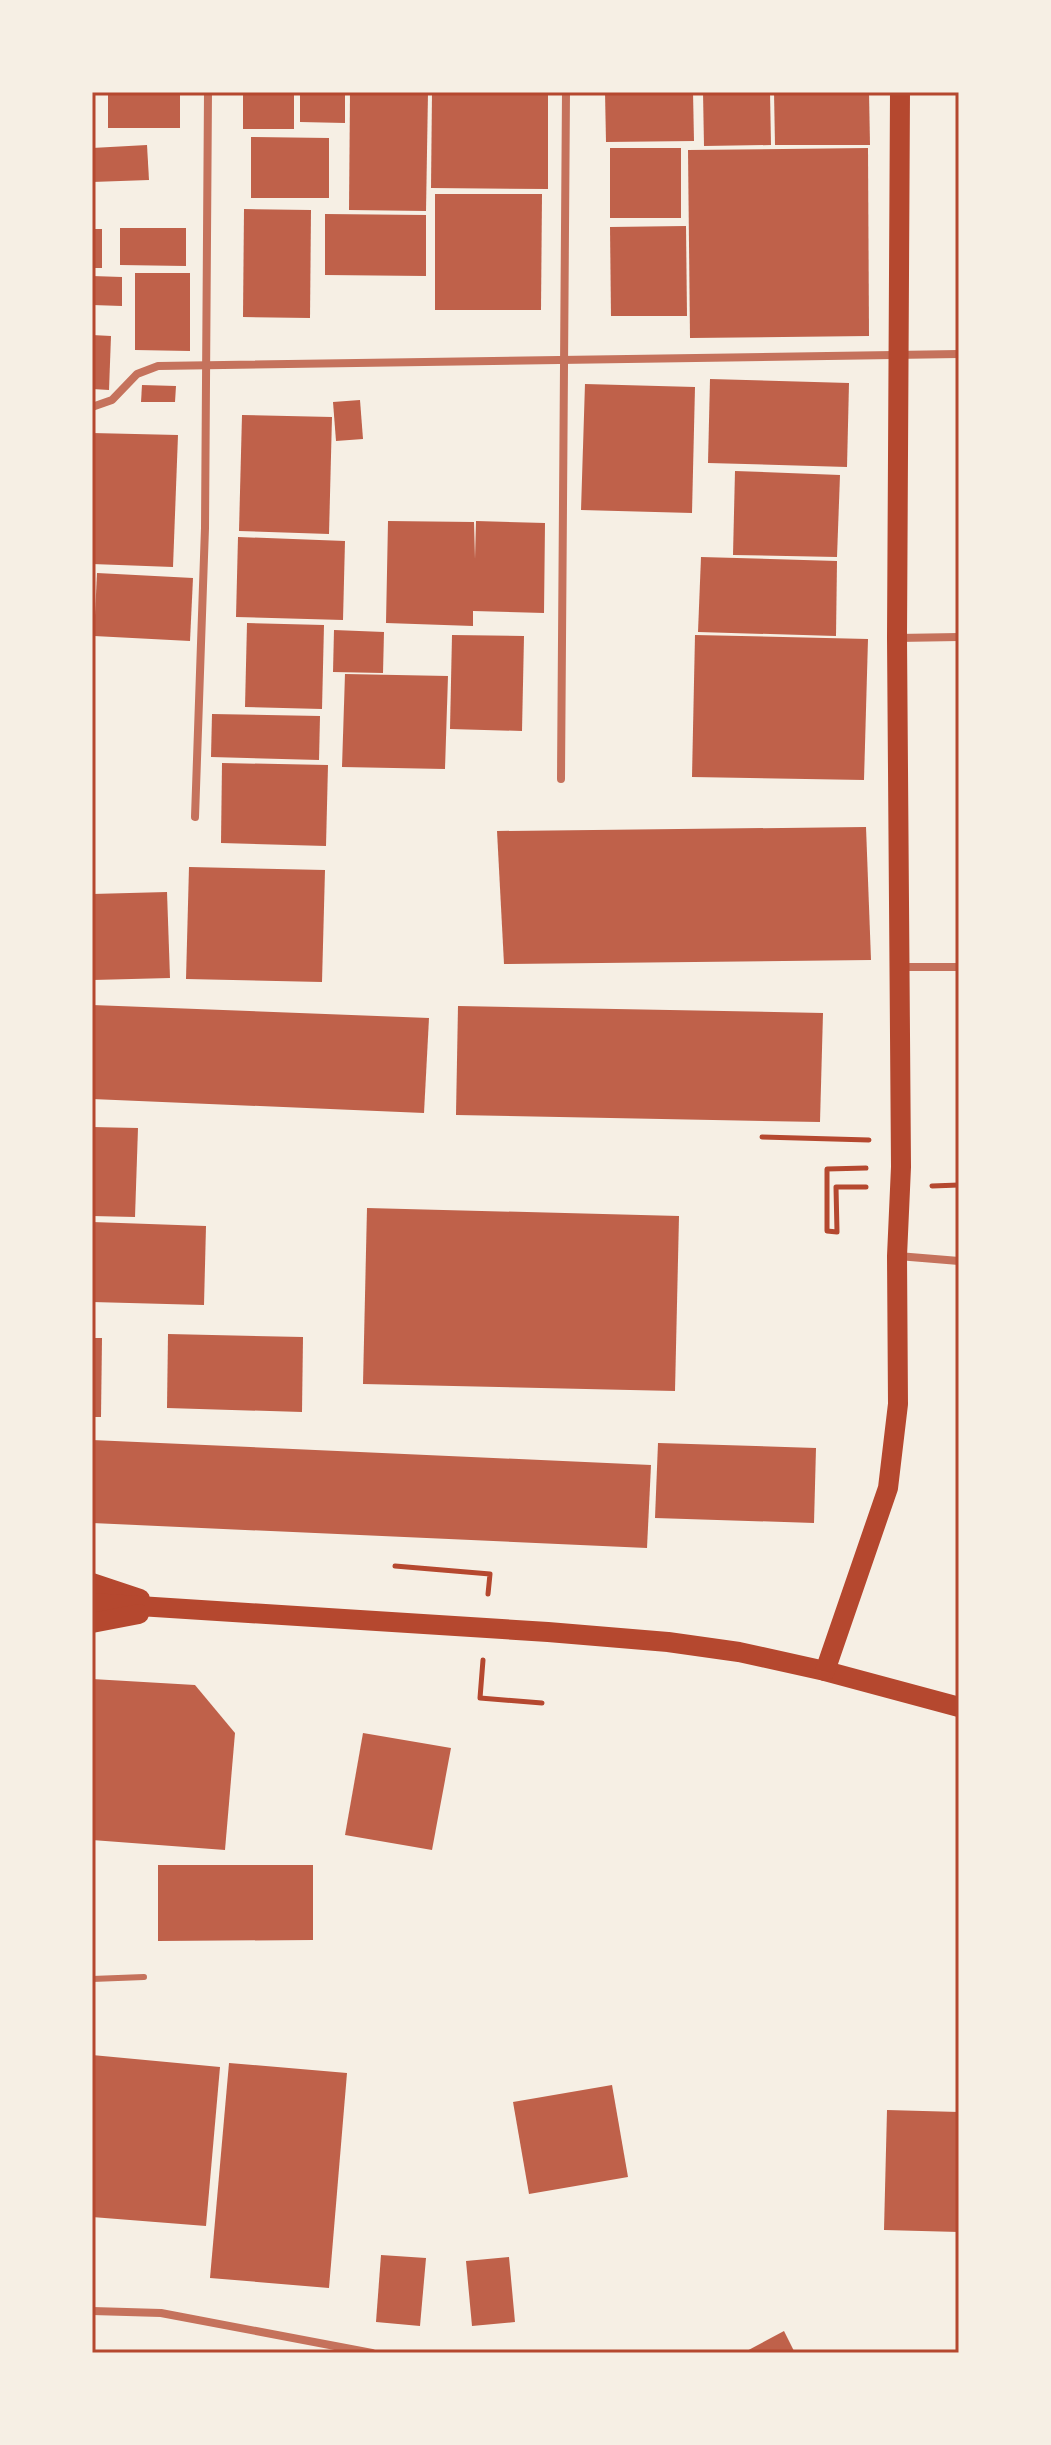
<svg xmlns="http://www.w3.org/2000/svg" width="1051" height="2445" viewBox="0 0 1051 2445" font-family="'Roboto Condensed',sans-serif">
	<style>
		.building { fill: #bf614a }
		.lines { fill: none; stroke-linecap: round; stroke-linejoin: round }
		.path { stroke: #b5482f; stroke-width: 5 }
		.service { stroke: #c5725c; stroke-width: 6 }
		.minor { stroke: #c5725c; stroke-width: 8 }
		.primary { stroke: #b5482f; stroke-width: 20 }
		.neatline { fill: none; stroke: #b5482f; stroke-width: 3 }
	</style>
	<rect width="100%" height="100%" fill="#f6efe4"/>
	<g class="building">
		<rect x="108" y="92" width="72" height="36"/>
		<rect x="243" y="92" width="51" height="37"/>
		<polygon points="300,92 345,92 345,123 300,122"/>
		<polygon points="350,92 428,92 426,211 349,210"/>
		<polygon points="432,92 548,92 548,189 431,188"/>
		<polygon points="605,92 693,92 694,141 606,142"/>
		<polygon points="703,92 770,92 771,145 704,146"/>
		<polygon points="774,92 869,92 870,145 775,145"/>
		<polygon points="251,137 329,138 329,198 251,198"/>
		<polygon points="147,145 149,180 92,182 92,148"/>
		<rect x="610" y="148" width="71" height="70"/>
		<polygon points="868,148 869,336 690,338 688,150"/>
		<polygon points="435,194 542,194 541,310 435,310"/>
		<polygon points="244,209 311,210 310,318 243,317"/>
		<polygon points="325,214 426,215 426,276 325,275"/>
		<polygon points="686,226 687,316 611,316 610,227"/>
		<polygon points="120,228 186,228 186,266 120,265"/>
		<rect x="92" y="229" width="10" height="39"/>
		<polygon points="135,273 190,273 190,351 135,350"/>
		<polygon points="92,276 122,277 122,306 92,305"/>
		<polygon points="92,335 111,336 109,390 92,389"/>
		<polygon points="710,379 849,383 847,467 708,463"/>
		<polygon points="585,384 695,387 692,513 581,510"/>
		<polygon points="142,385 176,386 175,402 141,402"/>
		<polygon points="360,400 363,439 336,441 333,402"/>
		<polygon points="242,415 332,417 329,534 239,531"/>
		<polygon points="92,433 178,435 173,567 92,564"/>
		<polygon points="735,471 840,475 837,557 733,555"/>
		<polygon points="388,521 474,522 475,559 476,521 545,523 544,613 473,611 473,626 386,623"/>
		<polygon points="238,537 345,541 343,620 236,617"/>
		<polygon points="701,557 837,561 836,636 698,632"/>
		<polygon points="97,573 193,578 190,641 94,636"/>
		<polygon points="247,623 324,625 322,709 245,707"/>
		<polygon points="334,630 384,632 383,673 333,672"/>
		<polygon points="452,635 524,636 522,731 450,729"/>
		<polygon points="695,635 868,639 864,780 692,777"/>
		<polygon points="345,674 448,676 445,769 342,767"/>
		<polygon points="212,714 320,716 319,760 211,757"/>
		<polygon points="222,763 328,765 326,846 221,843"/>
		<polygon points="866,827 871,960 504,964 497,831"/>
		<polygon points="189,867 325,870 322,982 186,979"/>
		<polygon points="167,892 170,978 93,980 92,894"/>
		<polygon points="92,1005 429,1018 424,1113 92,1099"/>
		<polygon points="458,1006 823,1013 820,1122 456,1115"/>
		<polygon points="92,1127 138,1128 135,1217 92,1216"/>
		<polygon points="367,1208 679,1216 675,1391 363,1384"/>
		<polygon points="92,1222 206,1226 204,1305 92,1302"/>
		<polygon points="168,1334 303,1337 302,1412 167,1408"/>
		<polygon points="92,1338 102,1338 101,1417 92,1417"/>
		<polygon points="92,1440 651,1465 647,1548 92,1523"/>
		<polygon points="658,1443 816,1448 814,1523 655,1518"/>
		<polygon points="92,1679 195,1685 235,1733 225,1850 92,1840"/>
		<polygon points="363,1733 451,1748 432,1850 345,1835"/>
		<polygon points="158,1865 313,1865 313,1940 158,1941"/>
		<polygon points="92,2055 220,2067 206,2226 92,2217"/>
		<polygon points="229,2063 347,2073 329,2288 210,2278"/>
		<polygon points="612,2085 628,2177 529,2194 513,2102"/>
		<polygon points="887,2110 959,2112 959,2232 884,2230"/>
		<polygon points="381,2255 426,2258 420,2326 376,2322"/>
		<polygon points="509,2257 515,2322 472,2326 466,2261"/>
		<polygon points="784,2331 795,2353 743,2353"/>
	</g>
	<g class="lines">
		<g class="path">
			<polyline points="762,1137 869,1140"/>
			<polyline points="932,1186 959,1185"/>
			<polyline points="866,1187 836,1187 837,1232 827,1231 827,1169 866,1168"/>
			<polyline points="395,1566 490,1574 488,1594"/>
			<polyline points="483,1660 480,1698 542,1703"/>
		</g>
		<polyline class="service" points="92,1979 144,1977"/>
		<g class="minor">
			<polyline points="92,407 112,400 137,374 158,366 959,354"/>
			<polyline points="897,638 959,637"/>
			<polyline points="561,779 566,92"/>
			<polyline points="195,817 205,528 208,92"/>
			<polyline points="900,967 959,967"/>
			<polyline points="898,1256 959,1261"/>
			<polyline points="92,2311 161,2313 372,2353"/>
		</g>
		<g class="primary">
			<polyline points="92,1583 140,1599"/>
			<polyline points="92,1603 548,1632 668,1642 739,1652 825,1671 959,1707"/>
			<polyline points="92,1623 139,1614"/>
			<polyline points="825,1671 888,1488 898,1404 897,1256 901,1167 897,638 900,92"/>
		</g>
	</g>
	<rect width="1051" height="2445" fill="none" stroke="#f6efe4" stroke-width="188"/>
	<rect x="94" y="94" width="863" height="2257" class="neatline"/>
</svg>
